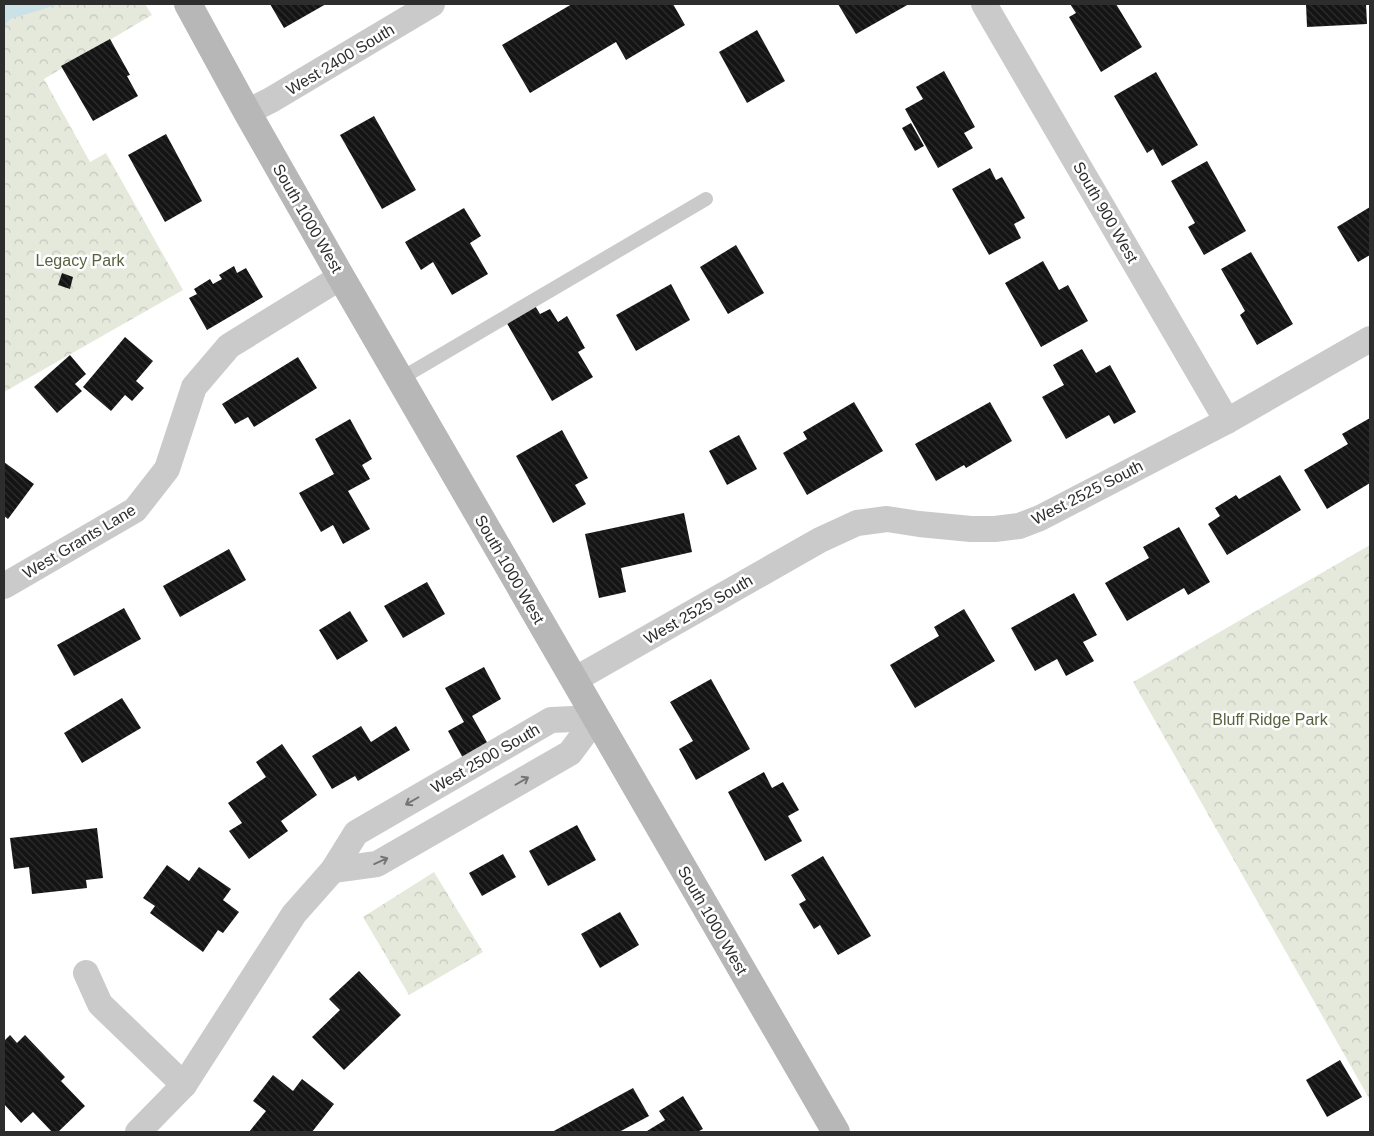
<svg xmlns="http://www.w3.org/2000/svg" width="1374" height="1136" viewBox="0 0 1374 1136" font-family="Helvetica,sans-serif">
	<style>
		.park { fill: url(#park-crowns) }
		.water { fill: #cae1e7 }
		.building { fill: url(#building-back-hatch) }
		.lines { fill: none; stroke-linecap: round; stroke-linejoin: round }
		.lane { stroke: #cacaca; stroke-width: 14 }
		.street { stroke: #cacaca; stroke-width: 26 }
		.secondary { stroke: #b7b7b7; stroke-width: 28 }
		.oneway { stroke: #747474 }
		.labels { text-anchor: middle; stroke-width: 5; stroke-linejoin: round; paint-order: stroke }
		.street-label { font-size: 16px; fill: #2d2d2d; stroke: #fff }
		.park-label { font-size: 16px; fill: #57633f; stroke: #fff }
	</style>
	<defs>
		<pattern id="park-crowns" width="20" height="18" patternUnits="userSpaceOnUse" patternTransform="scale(1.25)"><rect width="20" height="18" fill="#e5e9dc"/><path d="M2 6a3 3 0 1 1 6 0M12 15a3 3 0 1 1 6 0" fill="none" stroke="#c5c8bd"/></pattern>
		<pattern id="building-back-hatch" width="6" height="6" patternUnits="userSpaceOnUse" patternTransform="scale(1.25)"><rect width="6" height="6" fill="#141414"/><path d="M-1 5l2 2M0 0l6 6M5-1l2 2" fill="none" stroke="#2e2e2e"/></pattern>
	</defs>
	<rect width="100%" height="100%" fill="#fff"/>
	<g class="park">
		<polygon points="4,4 145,4 152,15 44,79 90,162 106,153 183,290 4,392"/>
		<polygon points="1370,545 1370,1100 1133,682"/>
		<polygon points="434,872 483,952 409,995 363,917"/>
	</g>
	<polygon class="water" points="4,4 60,4 10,19 4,27"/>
	<g class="building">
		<polygon points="270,4 326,4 284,28"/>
		<polygon points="572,4 673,4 685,25 626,60 616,42 530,93 502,45"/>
		<polygon points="838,4 909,4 856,34"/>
		<polygon points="1070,4 1116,4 1142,47 1101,72 1069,17 1076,13"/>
		<polygon points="1306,4 1366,4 1367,24 1307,27"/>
		<polygon points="757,30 785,81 747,103 719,52"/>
		<polygon points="110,39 130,75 127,76 138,96 93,121 61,66"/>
		<polygon points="944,71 975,127 964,133 973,148 938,168 905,109 923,99 916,87"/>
		<polygon points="1156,72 1198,145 1162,166 1153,149 1147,153 1114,96"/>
		<polygon points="374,116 416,190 382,209 340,135"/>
		<polygon points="911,123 924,146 915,151 902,128"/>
		<polygon points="166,134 202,201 165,222 128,155"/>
		<polygon points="1207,161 1246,231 1204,255 1188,227 1195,223 1171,181"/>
		<polygon points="990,168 996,180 1002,177 1025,218 1014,224 1021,238 989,255 952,189"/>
		<polygon points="1370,207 1370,255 1358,262 1337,227"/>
		<polygon points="464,208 481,236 470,243 488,274 452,295 433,262 421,270 405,242"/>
		<polygon points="736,245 764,293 728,314 700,267"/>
		<polygon points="1251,252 1293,324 1257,345 1240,315 1245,311 1221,269"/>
		<polygon points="1043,261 1059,290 1068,285 1088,321 1041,347 1005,283"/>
		<polygon points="234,266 237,273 246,268 263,297 207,330 189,298 197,294 194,289 210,279 213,284 222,279 219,275"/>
		<polygon points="62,273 73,277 70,289 58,285"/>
		<polygon points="671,284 690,320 636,351 616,315"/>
		<polygon points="534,304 540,314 550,309 558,322 567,316 585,348 578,352 593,377 552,401 505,320"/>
		<polygon points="125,337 153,361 136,381 144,388 132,401 125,395 111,411 83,387"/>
		<polygon points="1082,349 1096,373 1110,365 1136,412 1114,424 1109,415 1066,439 1042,397 1064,385 1053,365"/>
		<polygon points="70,355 86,374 75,384 82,391 57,413 34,387"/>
		<polygon points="298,357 317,388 254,427 248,417 235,424 222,404"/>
		<polygon points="854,402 883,451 807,495 783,453 807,439 803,432"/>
		<polygon points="990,402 1012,441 966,468 964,465 936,481 915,444"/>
		<polygon points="1370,418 1370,483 1327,509 1304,470 1348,444 1342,434"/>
		<polygon points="350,419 372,459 362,465 370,479 348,491 370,529 343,544 333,525 321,532 299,493 334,474 315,439"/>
		<polygon points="562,430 588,478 575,485 586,504 553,523 516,456"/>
		<polygon points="739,435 757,469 727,485 709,451"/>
		<polygon points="4,462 34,484 8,519 4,516"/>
		<polygon points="1280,475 1301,510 1227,555 1208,524 1220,516 1215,508 1236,495 1239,499"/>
		<polygon points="684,513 692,552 621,568 626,592 599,598 585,534"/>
		<polygon points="1179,527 1210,582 1188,595 1184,588 1127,621 1105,583 1149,558 1143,547"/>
		<polygon points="229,549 246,580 180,617 163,586"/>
		<polygon points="427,582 445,614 403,638 384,606"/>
		<polygon points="1074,593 1097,635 1083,642 1094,661 1066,676 1057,659 1035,671 1011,628"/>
		<polygon points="124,608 141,639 74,676 57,645"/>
		<polygon points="964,609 995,661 915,708 890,665 939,636 934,627"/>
		<polygon points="350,611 368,641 337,660 319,630"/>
		<polygon points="484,667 501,699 472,716 488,744 463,758 448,731 464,722 445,688"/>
		<polygon points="711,679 750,749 696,780 679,749 693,741 670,702"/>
		<polygon points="122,698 141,728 82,763 64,733"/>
		<polygon points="361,726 371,742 396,726 410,750 358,781 355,776 332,789 312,756"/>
		<polygon points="282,744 317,795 281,821 288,831 249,859 229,831 242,823 228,803 266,777 256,762"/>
		<polygon points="764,772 772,788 783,782 799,810 788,816 802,841 765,861 728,792"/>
		<polygon points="577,825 596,860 548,886 529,851"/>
		<polygon points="97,828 103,878 86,880 87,888 32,894 29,867 14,869 10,838"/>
		<polygon points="503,854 516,877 482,896 469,873"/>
		<polygon points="823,856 871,936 838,955 820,925 814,929 799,904 806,900 791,875"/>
		<polygon points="167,865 189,881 199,867 231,889 223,900 239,912 223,933 218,930 203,952 150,913 155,906 143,898"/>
		<polygon points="620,912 639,945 600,968 581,934"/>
		<polygon points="359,971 401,1015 344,1070 312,1037 340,1010 329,999"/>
		<polygon points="10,1035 17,1043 25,1035 65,1077 61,1081 85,1106 58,1132 52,1132 33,1112 21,1123 4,1104 4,1041"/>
		<polygon points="1340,1060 1362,1097 1327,1117 1306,1080"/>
		<polygon points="273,1075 293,1091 302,1079 334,1104 312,1132 249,1132 266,1111 253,1101"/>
		<polygon points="633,1088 649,1116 619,1132 552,1132"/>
		<polygon points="683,1096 703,1129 697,1132 648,1132 647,1131 665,1120 659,1111"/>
	</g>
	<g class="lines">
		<polyline class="lane" points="400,379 706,199"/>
		<g class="street">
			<polyline points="984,4 1227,421"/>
			<polyline points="247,112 271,100 432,4"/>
			<polyline points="4,586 135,510 167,469 194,387 229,346 341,277"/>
			<polyline points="574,680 820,540 857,523 887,519 919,524 971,529 995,529 1019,526 1040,518 1227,421 1370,339"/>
			<polyline points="333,870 377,864 570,753 596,718"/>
			<polyline points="86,973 100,1004 184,1085"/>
			<polyline points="138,1132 184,1085 294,914 333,870 356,833 551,720 596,718"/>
		</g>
		<polyline class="secondary" points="188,4 247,112 341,277 836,1132"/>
	</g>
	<defs><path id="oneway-shaft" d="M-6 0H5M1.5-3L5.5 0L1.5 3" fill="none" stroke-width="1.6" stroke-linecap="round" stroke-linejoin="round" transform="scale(1.25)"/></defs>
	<g class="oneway">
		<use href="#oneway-shaft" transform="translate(522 781) rotate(-30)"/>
		<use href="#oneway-shaft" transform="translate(412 801) rotate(150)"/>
		<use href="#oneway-shaft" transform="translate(381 861) rotate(-24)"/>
	</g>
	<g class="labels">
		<g class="street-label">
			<text transform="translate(340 59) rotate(-31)" y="6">West 2400 South</text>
			<text transform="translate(1106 212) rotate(60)" y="6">South 900 West</text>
			<text transform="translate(308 218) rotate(60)" y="6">South 1000 West</text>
			<text transform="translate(1087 492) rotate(-27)" y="6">West 2525 South</text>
			<text transform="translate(79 541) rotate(-31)" y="6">West Grants Lane</text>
			<text transform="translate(510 569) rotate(60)" y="6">South 1000 West</text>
			<text transform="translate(698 609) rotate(-30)" y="6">West 2525 South</text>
			<text transform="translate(485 758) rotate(-30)" y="6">West 2500 South</text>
			<text transform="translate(713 920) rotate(60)" y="6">South 1000 West</text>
		</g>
		<g class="park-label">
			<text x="80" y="266">Legacy Park</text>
			<text x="1270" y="725">Bluff Ridge Park</text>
		</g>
	</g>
	<rect width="1374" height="1136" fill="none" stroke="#2d2d2d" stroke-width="10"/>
</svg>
